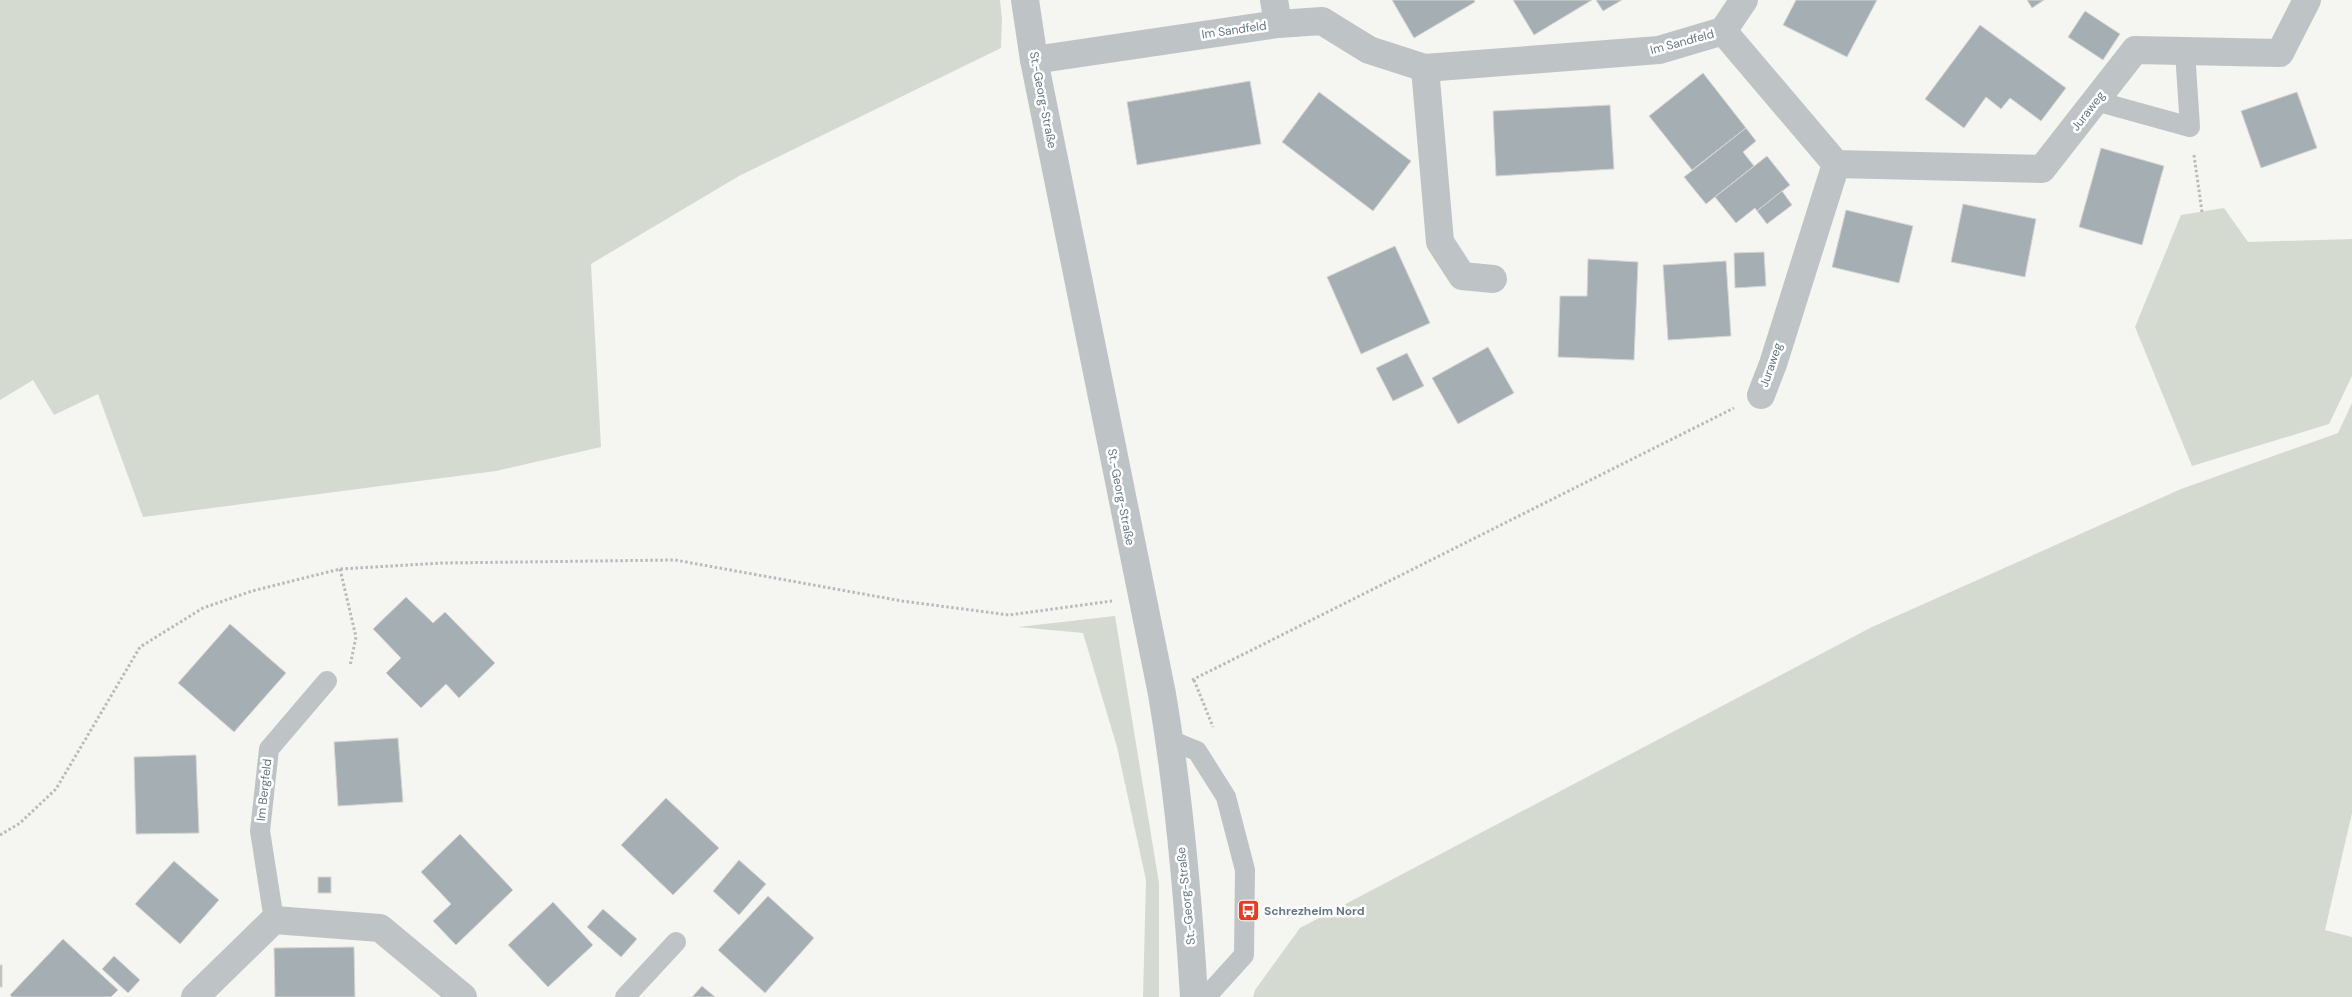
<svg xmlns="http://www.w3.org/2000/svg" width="2352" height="997" viewBox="0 0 2352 997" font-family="'DM Sans',sans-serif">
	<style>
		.green { fill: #d5dad0 }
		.building { fill: #a5afb3; stroke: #d6d6d4 }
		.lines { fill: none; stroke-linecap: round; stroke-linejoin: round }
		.path { stroke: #b8bbbd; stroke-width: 3; stroke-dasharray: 2.5 2.5; stroke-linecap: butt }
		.service { stroke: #bec3c6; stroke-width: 20 }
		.minor { stroke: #bec3c6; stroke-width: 28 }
		.labels { text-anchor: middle; stroke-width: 5; stroke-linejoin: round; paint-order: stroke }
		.street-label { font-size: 12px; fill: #647883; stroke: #fff }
		.poi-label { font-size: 12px; font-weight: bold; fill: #647883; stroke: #fff; text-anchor: start }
	</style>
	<rect width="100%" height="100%" fill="#f5f5f1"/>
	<g class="green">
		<polygon points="0,0 1000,0 1002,19 1001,48 739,176 591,264 601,447 496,471 143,517 98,394 54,415 33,380 0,400"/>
		<polygon points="2224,208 2248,242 2352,239 2352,376 2329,424 2192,466 2135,327 2181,215"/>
		<polygon points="2352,403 2352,813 2325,930 2352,937 2352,997 1253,997 1255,990 1300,928 1872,627 2181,489 2338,433"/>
		<polygon points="1115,616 1159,883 1159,997 1143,997 1146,880 1117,747 1083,633 1018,627"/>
	</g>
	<g class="building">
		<polygon points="1392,0 1474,0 1475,2 1414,38"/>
		<polygon points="1513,0 1592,0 1534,35"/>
		<polygon points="1596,0 1622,0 1603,11"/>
		<polygon points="1796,0 1877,0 1847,57 1783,25"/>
		<polygon points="2027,0 2044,0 2032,8"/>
		<polygon points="2085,11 2120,34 2103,60 2068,37"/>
		<polygon points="1980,25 2066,88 2041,121 2010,98 2001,109 1986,97 1964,128 1925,99"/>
		<polygon points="1703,73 1746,128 1692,170 1649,116"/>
		<polygon points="1250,81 1261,144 1137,165 1127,102"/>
		<polygon points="1319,92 1411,161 1373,211 1282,142"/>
		<polygon points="2297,92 2317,148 2261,168 2241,111"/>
		<polygon points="1610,105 1614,169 1496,176 1493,111"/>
		<polygon points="1746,128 1756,141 1743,152 1754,166 1706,204 1684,177"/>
		<polygon points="2101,148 2164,166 2142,245 2079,227"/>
		<polygon points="1767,156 1790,185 1757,211 1755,208 1736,223 1715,197"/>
		<polygon points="1782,191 1792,205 1767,224 1757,211"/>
		<polygon points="1963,204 2036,219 2025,277 1951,262"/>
		<polygon points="1846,210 1913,226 1899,283 1832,267"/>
		<polygon points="1395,246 1430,323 1361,354 1327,277"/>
		<polygon points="1764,252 1766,286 1735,288 1734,253"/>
		<polygon points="1588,259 1638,262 1634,360 1558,357 1560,296 1587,296"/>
		<polygon points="1726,261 1731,336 1668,340 1663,265"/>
		<polygon points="1488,347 1514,393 1458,424 1432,378"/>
		<polygon points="1407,353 1424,386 1393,401 1376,368"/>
		<polygon points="406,597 433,623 445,612 495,663 459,698 446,684 421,708 386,673 401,658 373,629"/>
		<polygon points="230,624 286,673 234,732 178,683"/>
		<polygon points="398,738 403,802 338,806 334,742"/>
		<polygon points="196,755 199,833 136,834 134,757"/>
		<polygon points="666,798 719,848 673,895 621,845"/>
		<polygon points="460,834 513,890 456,945 433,921 451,904 421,872"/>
		<polygon points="739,860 766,884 739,915 713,891"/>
		<polygon points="174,861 219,900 180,944 135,904"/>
		<rect x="318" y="877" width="13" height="16"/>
		<polygon points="768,896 814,938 765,993 718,950"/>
		<polygon points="553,902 593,945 548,987 508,945"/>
		<polygon points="603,909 637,939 621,957 587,927"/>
		<polygon points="63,939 118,990 111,997 12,997 10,995"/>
		<polygon points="354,947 355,997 275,997 274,948"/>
		<polygon points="114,956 140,980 128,993 102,969"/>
		<rect x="0" y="965" width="2" height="22"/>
		<polygon points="702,986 715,997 692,997"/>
	</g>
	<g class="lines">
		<g class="path">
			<polyline points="2194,155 2202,212"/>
			<polyline points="340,569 356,637 350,666"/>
			<polyline points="1192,680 1734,408"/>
			<polyline points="1194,680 1213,727"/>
			<polyline points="0,835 20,823 56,789 140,647 203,608 252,591 340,569 442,563 675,560 902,601 1009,615 1112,601"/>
		</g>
		<g class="service">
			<polyline points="2096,101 2190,127 2185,52"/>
			<polyline points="1170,740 1197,751 1226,797 1245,870 1244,955 1206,997"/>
			<polyline points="274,920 260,831 269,749 327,681"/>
			<polyline points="625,997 676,942"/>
		</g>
		<g class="minor">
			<path d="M 1025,0 L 1034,60 L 1162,694 C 1179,794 1188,896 1194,997"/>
			<polyline points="1274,0 1278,24"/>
			<polyline points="1723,31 1836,164 2042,169 2135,50 2280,53 2307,0"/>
			<polyline points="1034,60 1278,24 1322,21 1369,50 1425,68 1659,50 1723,31 1744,0"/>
			<polyline points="1425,68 1440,242 1462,276 1493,279"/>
			<polyline points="1761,395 1773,364 1836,164"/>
			<polyline points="195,997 274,920 380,928 463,997"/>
		</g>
	</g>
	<defs>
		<symbol id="bus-square" viewBox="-11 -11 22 22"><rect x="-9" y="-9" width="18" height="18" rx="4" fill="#e43d23" stroke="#fff"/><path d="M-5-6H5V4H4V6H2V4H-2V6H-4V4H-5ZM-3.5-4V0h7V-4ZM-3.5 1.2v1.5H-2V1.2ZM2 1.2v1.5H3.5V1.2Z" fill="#fff"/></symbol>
	</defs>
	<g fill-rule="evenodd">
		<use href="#bus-square" x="1236" y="898" width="25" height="25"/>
	</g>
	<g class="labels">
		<g class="street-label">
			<text transform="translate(1234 30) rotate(-8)" y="4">Im Sandfeld</text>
			<text transform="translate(1682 42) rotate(-15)" y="4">Im Sandfeld</text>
			<text transform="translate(1043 100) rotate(79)" y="4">St.-Georg-Straße</text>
			<text transform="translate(2088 111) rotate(-52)" y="4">Juraweg</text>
			<text transform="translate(1771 365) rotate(-71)" y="4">Juraweg</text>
			<text transform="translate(1121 497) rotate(79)" y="4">St.-Georg-Straße</text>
			<text transform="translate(264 790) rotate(-84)" y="4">Im Bergfeld</text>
			<text transform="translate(1186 896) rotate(-96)" y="4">St.-Georg-Straße</text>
		</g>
		<g class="poi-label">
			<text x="1264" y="915">Schrezheim Nord</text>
		</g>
	</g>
</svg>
